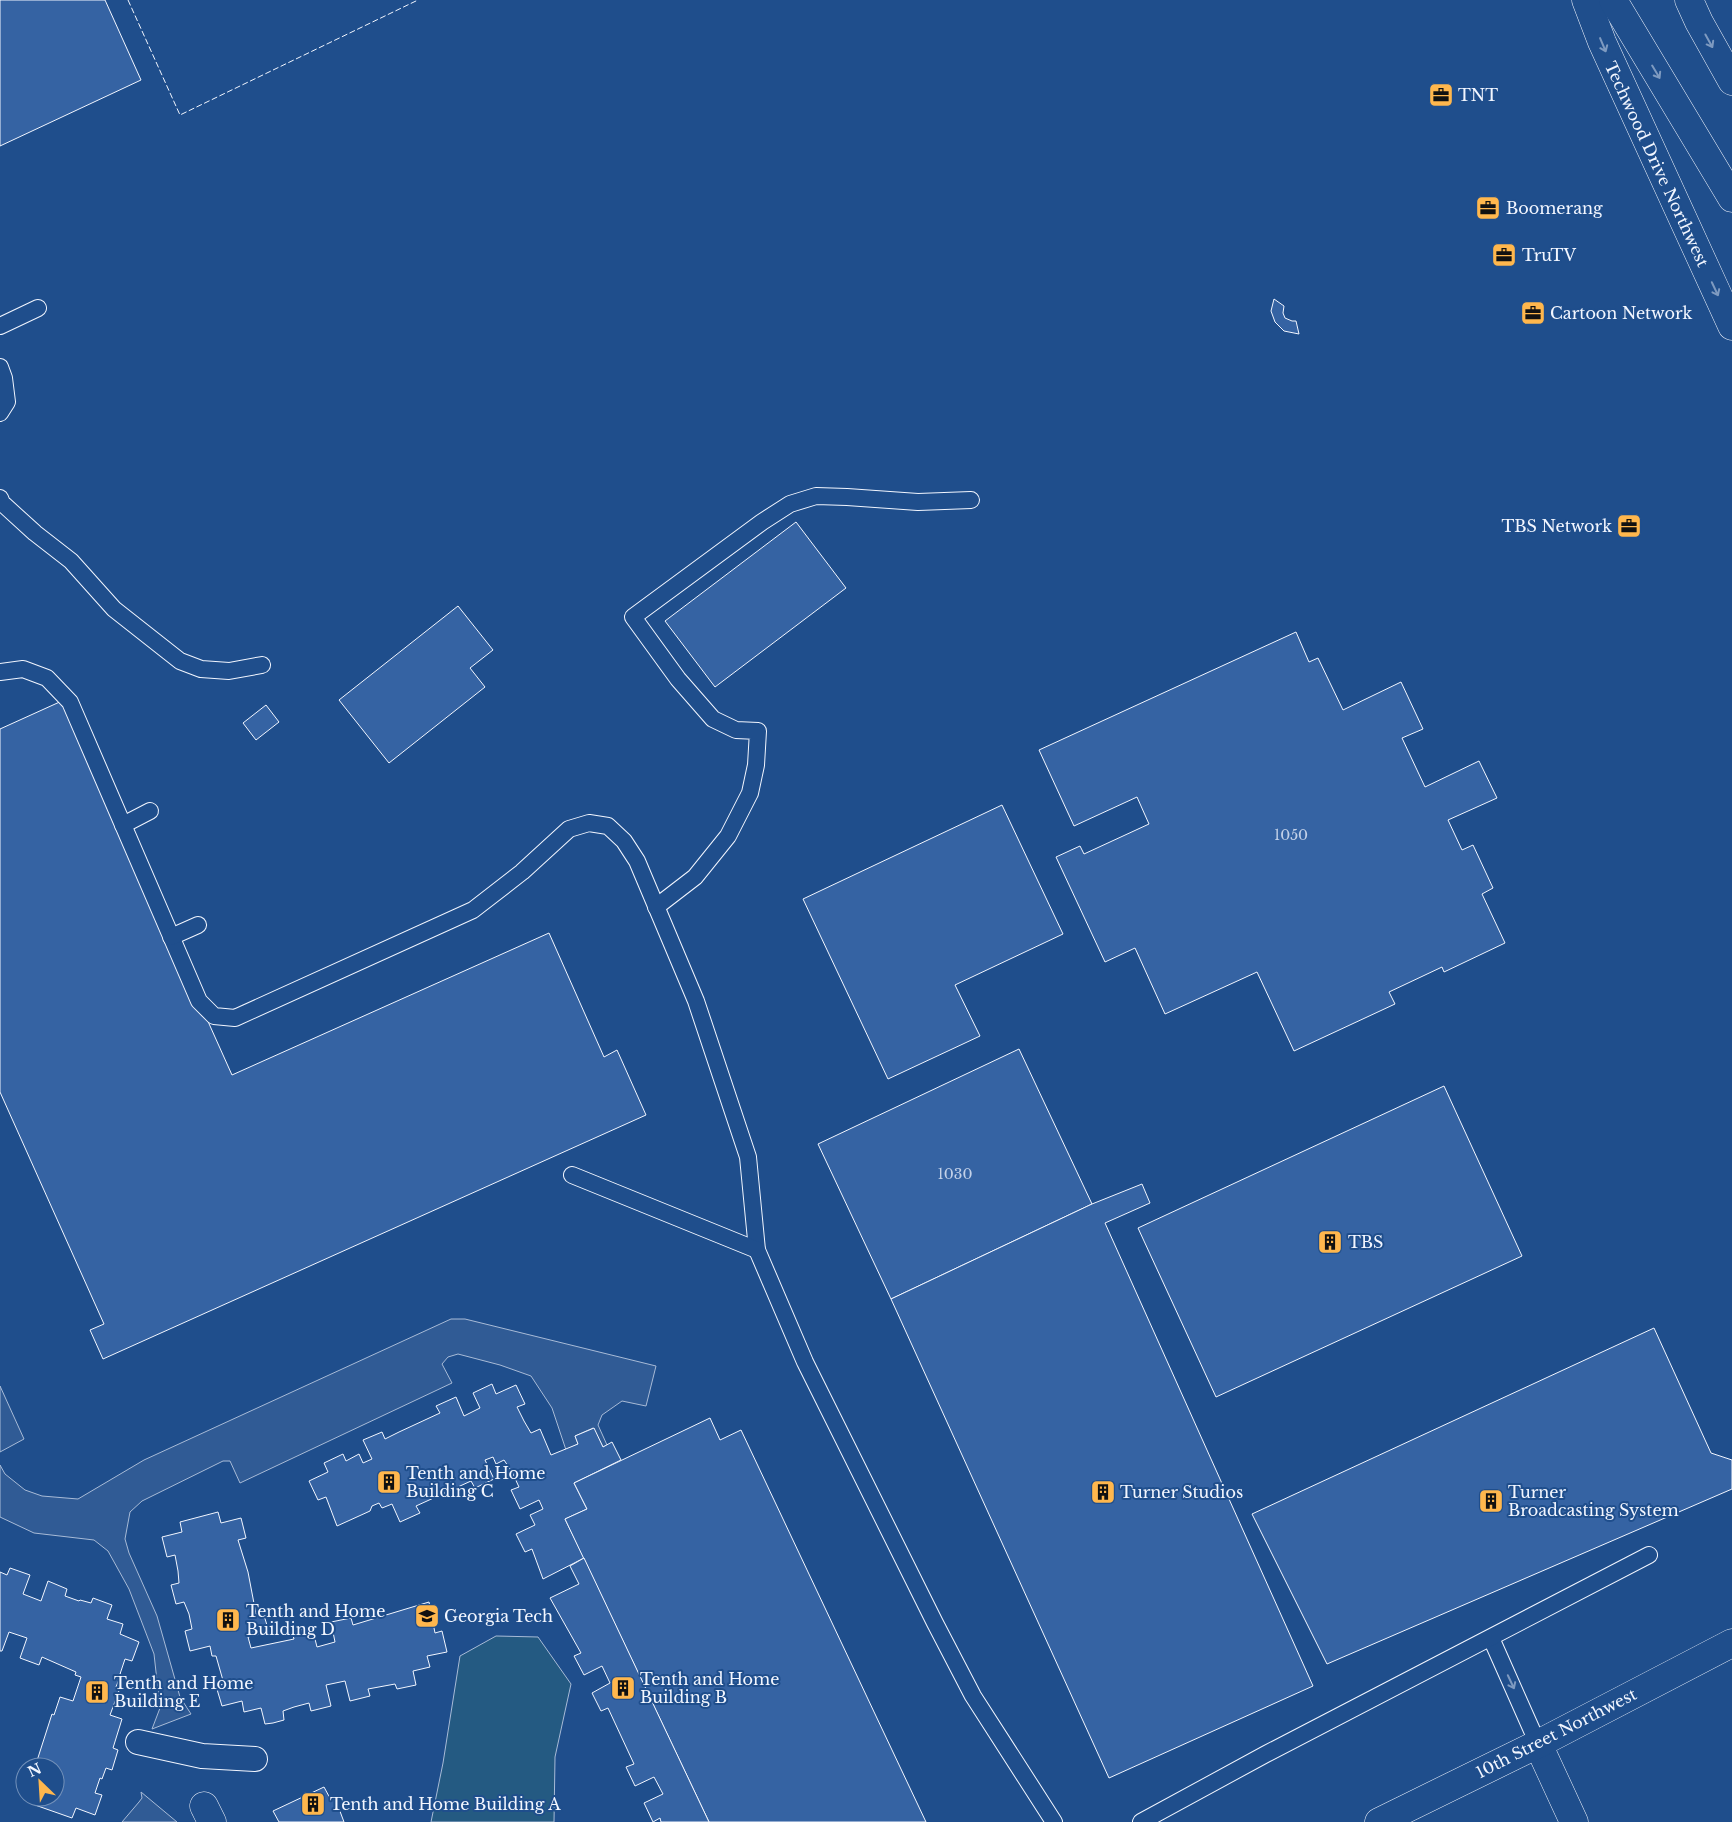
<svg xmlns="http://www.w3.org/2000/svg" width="1732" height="1822" viewBox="0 0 1732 1822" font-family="'Libre Baskerville',serif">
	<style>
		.green { fill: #245a82; stroke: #a8bbd7 }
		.parking { fill: #305b95; stroke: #a8bbd7 }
		.building { fill: #3563a3; stroke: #f2f6ff }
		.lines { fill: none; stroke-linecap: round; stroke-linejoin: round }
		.service-casing { stroke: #f2f6ff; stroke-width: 18 }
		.pedestrian-casing { stroke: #f2f6ff; stroke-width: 26 }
		.minor-casing { stroke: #f2f6ff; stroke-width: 29 }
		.tertiary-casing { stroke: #f2f6ff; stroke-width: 29 }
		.secondary-casing { stroke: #f2f6ff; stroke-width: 29 }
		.motorway-casing { stroke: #f2f6ff; stroke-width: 29 }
		.service { stroke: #1f4e8c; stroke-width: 16 }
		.pedestrian { stroke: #1f4e8c; stroke-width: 24 }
		.minor { stroke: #1f4e8c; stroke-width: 28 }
		.tertiary { stroke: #1f4e8c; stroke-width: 28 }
		.secondary { stroke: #1f4e8c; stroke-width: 28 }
		.motorway { stroke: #1f4e8c; stroke-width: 28 }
		.fence { stroke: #f2f6ff; stroke-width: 1; stroke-dasharray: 6 2.5; stroke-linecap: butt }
		.oneway { stroke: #7e9ac0 }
		.labels { text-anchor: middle; stroke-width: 4; stroke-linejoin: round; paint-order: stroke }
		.number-label { font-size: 14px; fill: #c3d1e8 }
		.poi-label { font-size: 16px; fill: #f2f6ff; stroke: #1f4e8c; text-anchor: start }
		.street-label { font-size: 16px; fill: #f2f6ff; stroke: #1f4e8c }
	</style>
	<rect width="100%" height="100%" fill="#1f4e8c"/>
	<polygon class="green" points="496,1636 538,1637 571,1684 555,1757 554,1822 431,1822 443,1763 460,1656"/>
	<g class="parking">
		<polygon points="451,1319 465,1319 656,1366 646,1406 622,1401 602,1415 598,1425 607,1445 603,1447 593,1428 575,1436 578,1444 566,1450 552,1408 531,1376 500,1365 458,1354 448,1357 442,1364 452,1383 240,1483 230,1461 223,1461 142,1501 130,1512 125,1539 129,1553 157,1616 180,1697 191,1714 152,1729 160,1708 154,1654 129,1589 108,1551 94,1540 34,1533 0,1517 0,1465 5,1474 25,1490 42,1496 78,1499 144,1460"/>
		<polygon points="0,1386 24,1439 0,1452"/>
		<polygon points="141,1792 177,1822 122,1822 139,1802 142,1798"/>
	</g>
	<g class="building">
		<polygon points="0,0 105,0 141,80 0,146"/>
		<polygon points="1274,299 1284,306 1283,313 1285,318 1292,321 1296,321 1299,334 1284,331 1275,322 1271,311"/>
		<polygon points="796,522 846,588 715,687 665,621"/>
		<polygon points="458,606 493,650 470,668 485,687 389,763 339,700"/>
		<polygon points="1296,632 1309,662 1318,658 1343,710 1401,682 1423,729 1402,738 1425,787 1479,761 1497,798 1448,820 1462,850 1473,845 1493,888 1482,894 1505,943 1444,972 1442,967 1389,992 1395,1004 1294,1051 1257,972 1165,1014 1135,948 1105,962 1056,857 1080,846 1084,854 1149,824 1137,797 1074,826 1039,750"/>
		<polygon points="64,700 232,1075 549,933 604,1057 617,1050 646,1115 103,1359 90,1330 104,1324 0,1092 0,729"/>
		<polygon points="266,705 279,722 256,740 243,723"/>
		<polygon points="1002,805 1063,934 955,985 980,1036 888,1079 803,899"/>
		<polygon points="1019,1049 1092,1204 891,1299 818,1144"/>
		<polygon points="1444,1086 1522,1256 1216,1397 1138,1228"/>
		<polygon points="1142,1184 1150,1203 1105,1223 1313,1686 1109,1778 891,1299 1092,1204"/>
		<polygon points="1654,1328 1711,1453 1732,1460 1732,1489 1327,1664 1252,1514"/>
		<polygon points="492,1384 496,1394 516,1385 525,1404 517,1407 524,1421 531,1433 540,1429 551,1455 578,1444 575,1436 594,1428 603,1447 612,1442 621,1460 574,1483 587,1509 565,1519 584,1558 543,1579 532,1549 525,1552 516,1534 535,1525 530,1515 543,1509 539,1500 520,1509 511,1490 519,1487 512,1472 504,1460 496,1464 493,1457 485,1460 494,1479 475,1488 471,1481 416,1506 420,1513 400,1522 392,1504 382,1508 379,1503 372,1506 370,1511 337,1526 326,1497 318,1500 309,1481 328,1472 324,1463 343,1454 346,1461 359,1454 363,1463 372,1459 363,1440 382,1432 385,1439 399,1432 440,1413 436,1406 456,1397 464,1416 480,1408 473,1393"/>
		<polygon points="710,1418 720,1440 741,1430 926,1822 709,1822 565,1519 587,1509 574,1483"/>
		<polygon points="218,1512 221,1523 241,1518 246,1538 238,1540 248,1572 256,1614 263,1612 269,1632 248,1637 251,1648 294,1639 292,1632 312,1627 317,1647 335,1642 331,1622 351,1618 353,1625 429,1602 435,1633 442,1631 447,1652 427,1656 430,1667 413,1671 416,1685 397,1689 395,1684 368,1689 370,1696 350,1701 345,1681 326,1685 331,1706 311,1711 309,1703 294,1707 283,1711 284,1720 273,1723 265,1724 261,1708 244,1712 242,1701 222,1706 216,1686 224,1684 216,1656 212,1656 210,1646 190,1651 185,1631 192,1629 189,1614 184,1602 176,1604 171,1585 179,1583 178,1571 175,1555 167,1557 162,1537 182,1532 180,1522"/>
		<polygon points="584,1558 709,1822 661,1822 660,1818 653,1822 644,1803 663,1794 654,1777 635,1786 626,1767 634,1764 608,1708 601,1711 592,1693 610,1683 602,1666 584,1675 574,1656 581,1653 550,1598 579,1584 570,1566"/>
		<polygon points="10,1568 30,1575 23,1594 41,1601 48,1581 67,1589 65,1596 79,1601 80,1600 91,1603 93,1598 112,1605 107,1619 123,1624 120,1634 139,1642 132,1661 125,1659 120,1674 121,1674 116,1687 120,1688 110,1715 122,1719 113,1748 118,1750 112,1770 106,1768 102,1779 100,1778 95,1793 102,1795 95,1815 76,1808 72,1818 35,1805 38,1797 55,1797 55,1767 35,1767 52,1714 54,1715 60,1697 73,1701 81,1677 75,1675 76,1672 42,1657 39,1665 20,1658 27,1638 9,1632 2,1651 0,1651 0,1572 7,1575"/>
		<polygon points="25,1771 25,1790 19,1788"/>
		<polygon points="324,1787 331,1800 335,1798 344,1822 279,1822 273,1811"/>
	</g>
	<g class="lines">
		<defs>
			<g id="service">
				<polyline points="0,326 38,308"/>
				<polyline points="0,367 4,378 7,402 0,413"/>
				<polyline points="0,498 2,503 35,533 71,561 114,609 180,661 201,669 229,671 262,665"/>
				<polyline points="0,672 23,669 47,678 70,702 199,1001 214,1016 235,1018 473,910 522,872 569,829 589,823 608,826 624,841 637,861 696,1001 748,1157 757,1250 805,1362 935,1623 973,1696 1054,1822"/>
				<polyline points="123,825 150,811"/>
				<polyline points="656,907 695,877 728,836 750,793 756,765 758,731 736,730 713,719 678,679 633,617 762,522 790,504 816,496 847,497 918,502 971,500"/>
				<polyline points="171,937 198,925"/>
				<polyline points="572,1175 757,1250"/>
				<polyline points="1491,1638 1538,1744"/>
				<polyline points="1141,1822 1266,1754 1649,1555"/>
			</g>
			<polyline id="pedestrian" points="138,1742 202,1756 255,1759"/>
			<g id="minor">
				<polyline points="1538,1744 1574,1822"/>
				<polyline points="204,1806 212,1822"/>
			</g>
			<g id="tertiary">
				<polyline points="1586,0 1602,42 1732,326"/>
				<polyline points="1613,0 1732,198"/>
			</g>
			<polyline id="secondary" points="1379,1822 1538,1744 1732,1643"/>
			<polyline id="motorway" points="1689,0 1699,22 1732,81"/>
		</defs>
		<use href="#service" class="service-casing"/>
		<use href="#pedestrian" class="pedestrian-casing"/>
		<use href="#minor" class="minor-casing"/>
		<use href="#tertiary" class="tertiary-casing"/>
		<use href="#secondary" class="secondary-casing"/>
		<use href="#motorway" class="motorway-casing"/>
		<use href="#service" class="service"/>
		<use href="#pedestrian" class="pedestrian"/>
		<use href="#minor" class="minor"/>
		<use href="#tertiary" class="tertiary"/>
		<use href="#secondary" class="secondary"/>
		<use href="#motorway" class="motorway"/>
		<polyline class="fence" points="128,0 180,115 418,0"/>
	</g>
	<defs><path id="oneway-shaft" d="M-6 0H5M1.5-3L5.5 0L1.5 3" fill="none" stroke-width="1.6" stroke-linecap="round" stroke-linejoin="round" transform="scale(1.25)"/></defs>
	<g class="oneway">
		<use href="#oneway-shaft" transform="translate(1709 41) rotate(61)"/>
		<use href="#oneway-shaft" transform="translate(1603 45) rotate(67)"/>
		<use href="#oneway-shaft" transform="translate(1656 72) rotate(59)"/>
		<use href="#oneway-shaft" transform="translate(1715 289) rotate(65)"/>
		<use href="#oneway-shaft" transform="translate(1511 1682) rotate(65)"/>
	</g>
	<defs>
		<symbol id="office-square" viewBox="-11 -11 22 22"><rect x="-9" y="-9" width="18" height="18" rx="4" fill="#ffb74d" stroke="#1f4e8c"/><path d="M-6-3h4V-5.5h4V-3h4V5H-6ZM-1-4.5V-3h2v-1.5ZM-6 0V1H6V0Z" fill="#111"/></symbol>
		<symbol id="building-square" viewBox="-11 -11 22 22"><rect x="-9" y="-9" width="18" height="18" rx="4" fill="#ffb74d" stroke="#1f4e8c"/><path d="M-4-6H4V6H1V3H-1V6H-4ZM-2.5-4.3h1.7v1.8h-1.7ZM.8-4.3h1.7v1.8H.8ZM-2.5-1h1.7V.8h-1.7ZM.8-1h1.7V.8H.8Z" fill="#111"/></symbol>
		<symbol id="university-square" viewBox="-11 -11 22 22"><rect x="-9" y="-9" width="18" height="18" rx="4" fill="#ffb74d" stroke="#1f4e8c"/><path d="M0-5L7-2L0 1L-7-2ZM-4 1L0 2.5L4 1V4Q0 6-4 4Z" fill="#111"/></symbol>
	</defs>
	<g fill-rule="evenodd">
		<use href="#office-square" x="1427" y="81" width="28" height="28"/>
		<use href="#office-square" x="1474" y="194" width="28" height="28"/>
		<use href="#office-square" x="1490" y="241" width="28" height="28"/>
		<use href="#office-square" x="1519" y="299" width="28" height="28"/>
		<use href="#office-square" x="1615" y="512" width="28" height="28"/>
		<use href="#building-square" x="1316" y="1228" width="28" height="28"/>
		<use href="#building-square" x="375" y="1468" width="28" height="28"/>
		<use href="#building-square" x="1089" y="1478" width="28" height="28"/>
		<use href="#building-square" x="1477" y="1487" width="28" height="28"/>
		<use href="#university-square" x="413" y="1602" width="28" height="28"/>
		<use href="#building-square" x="214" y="1606" width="28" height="28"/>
		<use href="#building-square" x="609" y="1674" width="28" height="28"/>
		<use href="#building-square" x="83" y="1678" width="28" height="28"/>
		<use href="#building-square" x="299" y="1790" width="28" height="28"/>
	</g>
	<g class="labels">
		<g class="number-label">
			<text x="1291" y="840">1050</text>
			<text x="955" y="1179">1030</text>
		</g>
		<g class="poi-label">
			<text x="1458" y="101">TNT</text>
			<text x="1506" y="214">Boomerang</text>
			<text x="1522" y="261">TruTV</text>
			<text x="1550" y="319">Cartoon Network</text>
			<text x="1612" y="532" text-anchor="end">TBS Network</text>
			<text x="1348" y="1248">TBS</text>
			<text x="406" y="1479">Tenth and Home<tspan x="406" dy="18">Building C</tspan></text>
			<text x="1120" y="1498">Turner Studios</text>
			<text x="1508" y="1498">Turner<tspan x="1508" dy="18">Broadcasting System</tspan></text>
			<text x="246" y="1617">Tenth and Home<tspan x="246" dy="18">Building D</tspan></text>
			<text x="444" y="1622">Georgia Tech</text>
			<text x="640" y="1685">Tenth and Home<tspan x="640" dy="18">Building B</tspan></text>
			<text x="114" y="1689">Tenth and Home<tspan x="114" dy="18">Building E</tspan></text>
			<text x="330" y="1810">Tenth and Home Building A</text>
		</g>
		<g class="street-label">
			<text transform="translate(1657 164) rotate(65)" y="6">Techwood Drive Northwest</text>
			<text transform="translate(1556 1733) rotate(-27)" y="6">10th Street Northwest</text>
		</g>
	</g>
	<g transform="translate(40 1782) rotate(335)"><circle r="24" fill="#1f4e8c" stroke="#7391ba"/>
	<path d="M0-4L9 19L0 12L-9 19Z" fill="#ffb74d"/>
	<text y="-8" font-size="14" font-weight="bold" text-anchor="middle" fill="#f2f6ff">N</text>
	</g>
</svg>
